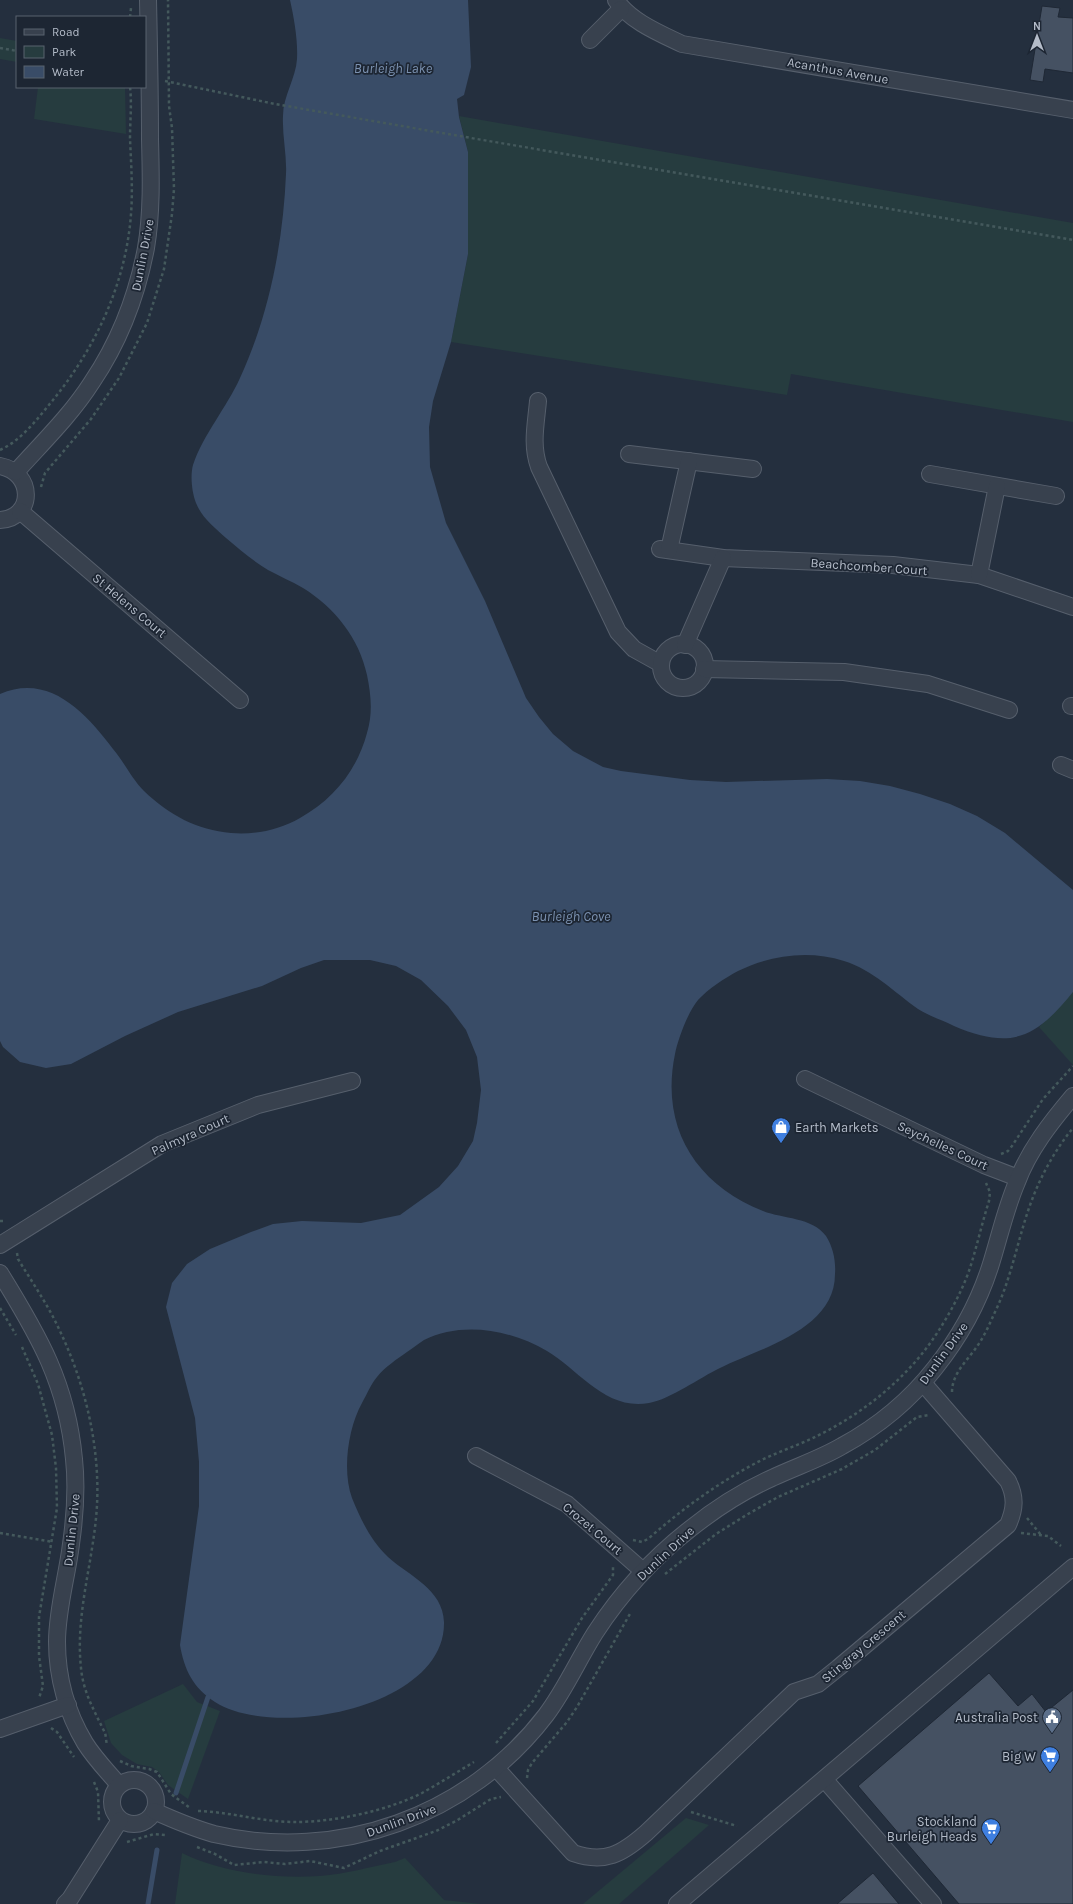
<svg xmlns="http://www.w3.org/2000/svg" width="1073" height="1904" viewBox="0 0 1073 1904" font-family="Karla,sans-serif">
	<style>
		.green { fill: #263c3f }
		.water { fill: #394c67 }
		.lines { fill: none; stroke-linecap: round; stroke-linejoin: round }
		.stream { stroke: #394c67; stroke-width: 5 }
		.building { fill: #455162; stroke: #1f2835 }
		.minor-casing { stroke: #565f6c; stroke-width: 18 }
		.path { stroke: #44595c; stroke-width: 2.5; stroke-dasharray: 3 3; stroke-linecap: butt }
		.minor { stroke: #38414e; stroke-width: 16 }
		.labels { text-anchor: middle; stroke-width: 3.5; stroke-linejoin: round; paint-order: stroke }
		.street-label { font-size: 13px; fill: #b4bcc9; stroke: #1d2633 }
		.poi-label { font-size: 13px; fill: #b4bcc9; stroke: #1d2633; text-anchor: end }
		.water-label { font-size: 14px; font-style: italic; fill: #7c92b1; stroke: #1d2633 }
	</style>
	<rect width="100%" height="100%" fill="#242f3e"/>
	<g class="green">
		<polygon points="0,38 17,41 17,62 0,59"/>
		<polygon points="38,87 125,87 126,134 34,119"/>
		<polygon points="459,116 1073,223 1073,422 791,374 787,395 451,342 468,254 468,152"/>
		<polygon points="1073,992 1073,1065 1039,1027"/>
		<polygon points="183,1684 197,1702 220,1711 188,1799 168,1785 159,1772 152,1767 137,1764 122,1755 111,1743 104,1721"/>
		<polygon points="686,1818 709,1825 619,1904 583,1904"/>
		<path d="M 182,1853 C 223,1873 275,1879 320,1876 C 345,1874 370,1867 395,1862 L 405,1858 L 444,1900 L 481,1904 L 175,1904 Z"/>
	</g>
	<path class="water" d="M 290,0 L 468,0 L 471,67 L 464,95 L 457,99 L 459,117 L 468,152 L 468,254 L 451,342 L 433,401 L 429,427 L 430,467 L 446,523 L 485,601 L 526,698 L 539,717 L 553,734 L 573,751 L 603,767 L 621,771 L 690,780 L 726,782 L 827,779 L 860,781 L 890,786 L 920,794 L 950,804 L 977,816 L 1005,833 L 1073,890 L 1073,992 C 1035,1039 1011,1050 954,1026 C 942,1020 929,1016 918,1009 C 894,992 873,970 844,961 C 809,950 770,955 738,971 C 725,978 708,989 698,1000 C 688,1012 678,1039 675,1054 C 660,1127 695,1184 763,1211 C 783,1219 812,1217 826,1236 C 833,1247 836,1261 835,1274 C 835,1330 760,1348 720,1368 C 699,1378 671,1399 649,1403 C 606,1411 579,1370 547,1351 C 512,1330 462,1321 424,1340 C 418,1344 413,1348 407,1352 C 397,1359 385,1367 377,1377 C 371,1384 367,1394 362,1403 C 348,1428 342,1471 352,1498 C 361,1520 371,1541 388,1557 C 409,1576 443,1589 444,1622 C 446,1708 274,1740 215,1702 C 193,1688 184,1669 180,1645 L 199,1506 L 199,1462 L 195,1418 L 166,1307 L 172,1283 L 187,1264 L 210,1249 L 251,1232 L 273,1224 L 302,1221 L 361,1223 L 400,1215 L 439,1187 L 458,1166 L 473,1141 L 477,1123 L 481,1090 L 477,1057 L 466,1030 L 448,1006 L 421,980 L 396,966 L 370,960 L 324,960 L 301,968 L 262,986 L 178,1012 L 125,1036 L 71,1064 L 46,1068 L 20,1062 L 3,1047 L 0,1041 L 0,694 C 49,673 85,712 113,749 C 124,762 132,779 144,791 C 169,815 197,830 231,833 C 255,835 279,830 300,818 C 334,799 357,770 367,733 C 373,713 371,695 367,675 C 359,638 335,608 303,588 C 291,581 279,576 268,570 C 253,561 239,549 226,538 C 215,528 202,518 196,503 C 192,493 190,476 193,465 C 203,435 227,407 240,378 C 269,315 283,244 286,174 C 287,155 282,135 283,116 C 283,96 296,78 297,59 C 298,40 294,18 290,0 Z"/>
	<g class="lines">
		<g class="stream">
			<polyline points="176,1793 208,1697"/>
			<polyline points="148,1904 157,1850"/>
		</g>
	</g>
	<g class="building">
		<polygon points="1042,6 1060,8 1058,17 1073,18 1073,73 1045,69 1043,82 1030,80"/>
		<polygon points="989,1673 1018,1706 1032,1694 1046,1712 1073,1690 1073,1904 959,1904 858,1786"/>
		<polygon points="873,1873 899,1904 837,1904"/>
	</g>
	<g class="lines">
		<defs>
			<g id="minor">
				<path d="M 616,0 C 630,21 659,33 682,44 L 1073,110"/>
				<polyline points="590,40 621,9"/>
				<path d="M 538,401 C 536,424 531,445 539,467 L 618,632 L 634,649 L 661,664"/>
				<polyline points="629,454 753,469"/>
				<path d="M 0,466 C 34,472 35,518 0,520"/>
				<path d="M 16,472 C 42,443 71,415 92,382 C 119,342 137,295 146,248 C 152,212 151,176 150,139 C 150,93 149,46 148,0"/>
				<polyline points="930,474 1056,496"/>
				<polyline points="20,511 240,700"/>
				<polyline points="660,549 723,558 893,565 979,575 1073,607"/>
				<polyline points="669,550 689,461"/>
				<polyline points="979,575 997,486"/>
				<circle cx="683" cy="666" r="22"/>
				<polyline points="685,645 723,558"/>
				<polyline points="704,669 844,672 928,684 1009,710"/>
				<polyline points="1071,706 1073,706"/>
				<polyline points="1061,765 1073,770"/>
				<polyline points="805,1079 984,1165 1018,1178"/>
				<polyline points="0,1245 162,1144 258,1105 352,1081"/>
				<path d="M 0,1273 C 39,1336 67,1384 74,1459 C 77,1487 75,1516 71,1544 C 67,1577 57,1609 57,1642 C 57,1677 67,1713 85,1743 C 95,1759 108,1772 119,1785"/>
				<polyline points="476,1456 567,1504 643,1571"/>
				<polyline points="0,1729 68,1705"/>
				<path d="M 496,1768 L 573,1853 C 605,1864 622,1854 646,1833 L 794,1692 L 818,1684 L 838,1668 L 1008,1525 C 1015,1509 1016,1497 1008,1481 L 923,1383"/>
				<polyline points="825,1780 933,1904"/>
				<circle cx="134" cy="1802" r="22"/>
				<path d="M 154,1811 C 174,1820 193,1828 214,1834 C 338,1863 469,1816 546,1715 C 565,1690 578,1660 595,1633 C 621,1593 653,1558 690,1529 C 715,1509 743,1491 772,1478 C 795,1467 820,1459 842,1446 C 877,1427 910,1400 935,1368 C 959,1338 978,1304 990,1267 C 999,1239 1005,1210 1017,1182 C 1029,1150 1051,1122 1073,1096"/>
				<polyline points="65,1904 70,1899 120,1820"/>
				<polyline points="677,1904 1073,1567"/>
			</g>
		</defs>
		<use href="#minor" class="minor-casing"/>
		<g class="path">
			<polyline points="130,17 131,8"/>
			<polyline points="0,48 17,51"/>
			<polyline points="165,81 275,104 471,138 1073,240"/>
			<path d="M 0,450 C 22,440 38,418 53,400 C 96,347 126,283 131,214 C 133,189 131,163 130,138 C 130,121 132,104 130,87"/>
			<polyline points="41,487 45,473 91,419 119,378 147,323 164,269 172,214 174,189 172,128 169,106 168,0"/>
			<polyline points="1001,1154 1008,1151 1012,1146 1043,1099 1073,1066"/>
			<polyline points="0,1221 6,1221"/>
			<path d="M 17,1253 L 18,1259 C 32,1282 48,1305 59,1329 C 85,1383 100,1446 97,1505 C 94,1560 75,1613 81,1668 C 83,1692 95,1712 105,1733 C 106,1736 106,1741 107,1745"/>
			<polyline points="0,1308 16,1335"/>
			<polyline points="22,1347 38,1384 52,1435 56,1468 57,1508 39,1617 39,1656 43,1686 39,1698"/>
			<path d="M 952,1392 C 952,1373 968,1360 978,1345 C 985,1335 990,1323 995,1312 C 1011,1279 1017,1243 1029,1208 C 1039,1179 1054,1151 1073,1128"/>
			<polyline points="1027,1518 1041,1535"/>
			<polyline points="0,1533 53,1542"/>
			<polyline points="1021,1533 1048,1536 1061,1546"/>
			<path d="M 633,1540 L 642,1542 L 648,1539 C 681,1510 715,1485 754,1464 C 774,1453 797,1446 817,1436 C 858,1416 897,1386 925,1350 C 942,1328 961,1295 970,1268 C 977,1246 982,1223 989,1201 L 990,1192 L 986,1183"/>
			<polyline points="665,1574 716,1534 748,1514 778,1497 842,1469 875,1450 917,1417 929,1415"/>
			<polyline points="51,1728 57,1732 74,1757"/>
			<polyline points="496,1743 533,1701 582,1618 613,1575 613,1565"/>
			<polyline points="120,1761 131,1766 149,1769 157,1772 171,1794 190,1808"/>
			<polyline points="527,1778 528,1770 532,1763 567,1722 577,1707 631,1612"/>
			<polyline points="94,1782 98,1792 99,1822"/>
			<path d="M 198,1811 C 231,1812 262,1822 295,1822 C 334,1822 387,1811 422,1793 C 440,1783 457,1772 474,1762"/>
			<polyline points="691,1812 737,1826"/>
			<polyline points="127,1842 154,1834 165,1835"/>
			<polyline points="197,1847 215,1854 234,1865 264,1862 285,1864 310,1861 344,1868 380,1851 436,1831 456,1821 491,1799 501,1797"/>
		</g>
		<use href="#minor" class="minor"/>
	</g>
	<defs>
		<symbol id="shop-pin" viewBox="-11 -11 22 30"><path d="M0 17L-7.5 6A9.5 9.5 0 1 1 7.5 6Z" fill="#3f7fe0" stroke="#1d2633"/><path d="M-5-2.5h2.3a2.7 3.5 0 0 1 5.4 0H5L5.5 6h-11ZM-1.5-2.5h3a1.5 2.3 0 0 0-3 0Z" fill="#fff"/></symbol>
		<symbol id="civic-pin" viewBox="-11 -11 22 30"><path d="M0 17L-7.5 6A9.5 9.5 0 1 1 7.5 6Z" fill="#5c6f8a" stroke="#1d2633"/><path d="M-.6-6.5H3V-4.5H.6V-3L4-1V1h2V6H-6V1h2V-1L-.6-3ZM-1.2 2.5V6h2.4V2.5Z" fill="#fff"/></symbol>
		<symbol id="supermarket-pin" viewBox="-11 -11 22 30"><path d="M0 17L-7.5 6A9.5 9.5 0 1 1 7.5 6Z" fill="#3f7fe0" stroke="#1d2633"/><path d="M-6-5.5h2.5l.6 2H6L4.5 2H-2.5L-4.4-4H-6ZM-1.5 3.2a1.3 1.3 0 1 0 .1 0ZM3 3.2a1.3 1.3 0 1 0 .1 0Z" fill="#fff"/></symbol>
	</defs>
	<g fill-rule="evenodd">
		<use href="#shop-pin" x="770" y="1116" width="22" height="30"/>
		<use href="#civic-pin" x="1041" y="1706" width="22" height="30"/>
		<use href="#supermarket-pin" x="1039" y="1745" width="22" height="30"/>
		<use href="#supermarket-pin" x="980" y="1817" width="22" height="30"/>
	</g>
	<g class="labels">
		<g class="street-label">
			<text transform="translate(838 70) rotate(10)" y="5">Acanthus Avenue</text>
			<text transform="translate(142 255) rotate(-79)" y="5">Dunlin Drive</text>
			<text transform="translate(869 566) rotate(4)" y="5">Beachcomber Court</text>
			<text transform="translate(130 605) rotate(40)" y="5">St Helens Court</text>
			<text transform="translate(190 1134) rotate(-24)" y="5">Palmyra Court</text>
			<text transform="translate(943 1145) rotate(25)" y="5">Seychelles Court</text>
			<text transform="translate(943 1353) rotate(-54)" y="5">Dunlin Drive</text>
			<text transform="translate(593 1528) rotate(40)" y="5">Crozet Court</text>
			<text transform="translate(71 1530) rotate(-84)" y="5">Dunlin Drive</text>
			<text transform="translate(665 1553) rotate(-43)" y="5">Dunlin Drive</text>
			<text transform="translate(863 1646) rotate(-40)" y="5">Stingray Crescent</text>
			<text transform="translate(401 1820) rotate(-20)" y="5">Dunlin Drive</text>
		</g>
		<g class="poi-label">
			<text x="795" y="1132" text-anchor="start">Earth Markets</text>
			<text x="1038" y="1722">Australia Post</text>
			<text x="1036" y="1761">Big W</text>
			<text x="977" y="1826">Stockland<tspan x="977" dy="15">Burleigh Heads</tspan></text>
		</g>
		<g class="water-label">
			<text x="393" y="73">Burleigh Lake</text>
			<text x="571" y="921">Burleigh Cove</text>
		</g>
	</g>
	<rect x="16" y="16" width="130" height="72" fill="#1d2633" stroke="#59626f"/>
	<rect x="24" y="29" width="20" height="6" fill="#38414e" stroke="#59626f"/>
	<text x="52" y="36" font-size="12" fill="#b4bcc9">Road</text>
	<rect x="24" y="46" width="20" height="12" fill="#263c3f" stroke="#59626f"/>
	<text x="52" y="56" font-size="12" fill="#b4bcc9">Park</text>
	<rect x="24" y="66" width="20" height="12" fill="#394c67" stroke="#59626f"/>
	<text x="52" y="76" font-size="12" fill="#b4bcc9">Water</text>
	<g transform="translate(1037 36)" stroke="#1d2633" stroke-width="3" paint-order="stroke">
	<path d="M0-3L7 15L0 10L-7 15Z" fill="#b4bcc9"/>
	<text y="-6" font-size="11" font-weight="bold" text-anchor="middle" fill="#b4bcc9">N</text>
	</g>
</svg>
